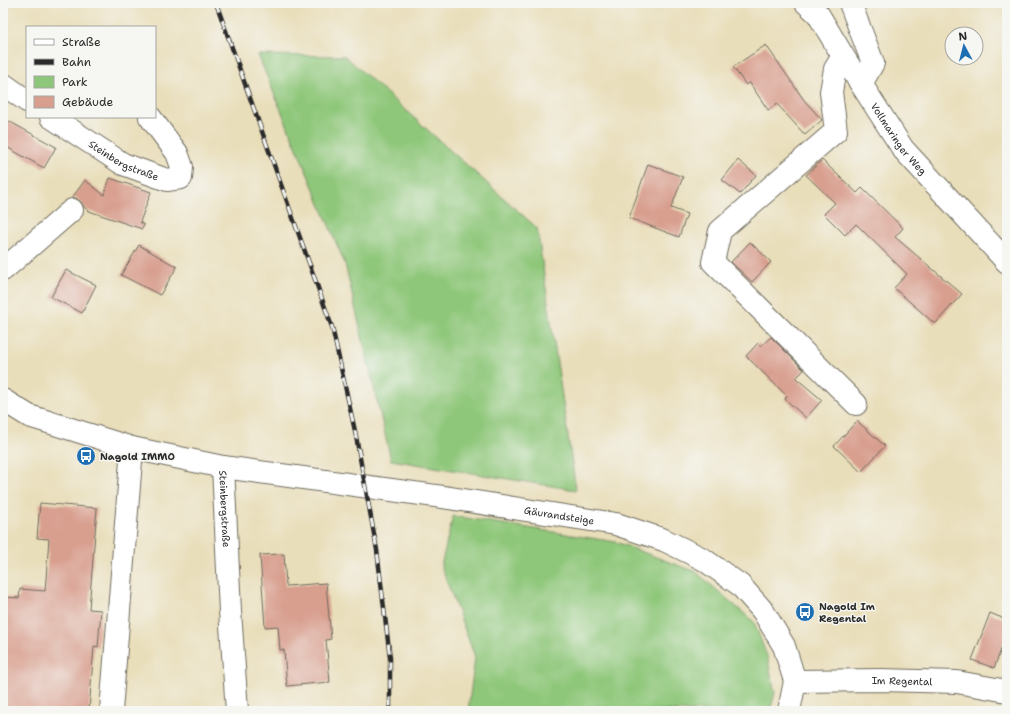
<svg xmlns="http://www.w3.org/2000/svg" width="1010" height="714" viewBox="0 0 1010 714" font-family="'Shantell Sans',sans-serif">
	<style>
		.green { fill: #8fc77a; stroke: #5d7952 }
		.building { fill: #d89e8e }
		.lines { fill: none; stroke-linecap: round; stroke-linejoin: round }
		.minor-casing { stroke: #6e6a5d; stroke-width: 24 }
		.minor { stroke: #fff; stroke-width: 22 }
		.rail-casing { stroke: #2b2b2b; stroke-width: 4.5 }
		.rail { stroke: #f6f6f2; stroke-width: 3; stroke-dasharray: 9; stroke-linecap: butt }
		.labels { text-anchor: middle; stroke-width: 3; stroke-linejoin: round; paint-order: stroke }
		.street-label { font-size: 10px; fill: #2b2b2b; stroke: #f6f6f2 }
		.poi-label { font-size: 10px; font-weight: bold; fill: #2b2b2b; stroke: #f6f6f2; text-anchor: start }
	</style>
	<rect width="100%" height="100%" fill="#f6f6f2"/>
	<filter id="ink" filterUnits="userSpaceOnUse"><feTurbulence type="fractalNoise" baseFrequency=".025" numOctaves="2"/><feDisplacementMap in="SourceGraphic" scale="8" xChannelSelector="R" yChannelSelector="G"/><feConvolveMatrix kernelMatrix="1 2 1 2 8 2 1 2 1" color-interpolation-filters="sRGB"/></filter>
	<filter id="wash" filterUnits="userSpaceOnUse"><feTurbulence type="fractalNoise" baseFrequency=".012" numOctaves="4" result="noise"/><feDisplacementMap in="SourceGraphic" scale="16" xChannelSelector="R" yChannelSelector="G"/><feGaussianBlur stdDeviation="0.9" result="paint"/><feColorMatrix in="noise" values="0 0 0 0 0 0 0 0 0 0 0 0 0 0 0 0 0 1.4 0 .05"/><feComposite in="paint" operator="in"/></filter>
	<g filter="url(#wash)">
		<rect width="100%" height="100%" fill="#e9deba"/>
		<g class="green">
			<polygon points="258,55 345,56 537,228 576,490 391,460 345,264"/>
			<polygon points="453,516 616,542 696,572 754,622 767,656 775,693 770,711 468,711 475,657 441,566"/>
		</g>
		<g id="blocks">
			<g class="building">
				<polygon points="766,45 804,100 822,120 805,135 777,104 768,110 749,82 746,85 733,67"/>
				<polygon points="3,118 56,147 44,168 3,145"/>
				<polygon points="738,160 756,175 740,194 722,180"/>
				<polygon points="822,160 857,193 862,188 903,228 895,237 962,294 935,324 894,288 907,274 856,224 845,235 824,214 835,203 806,175"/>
				<polygon points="648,164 683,177 671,208 687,214 679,237 629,218"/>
				<polygon points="110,178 151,192 140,222 144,225 142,229 89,211 84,207 81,202 76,198 72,198 85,180 104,195"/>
				<polygon points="750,242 771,262 752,282 731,262"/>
				<polygon points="139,245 177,267 160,295 121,275"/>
				<polygon points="66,270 96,285 82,313 51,297"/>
				<polygon points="771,337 804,370 796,378 822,400 806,418 785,399 787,396 746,356 758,343 761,346"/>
				<polygon points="857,421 885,446 861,472 834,446"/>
				<polygon points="40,503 97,508 89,609 101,610 98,647 94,646 89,711 3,711 3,597 19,598 20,589 45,591 49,539 37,538"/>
				<polygon points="284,554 286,586 326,583 331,639 326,640 330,682 287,686 284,650 280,650 278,626 265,627 260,555"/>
				<polygon points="990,613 1007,620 1007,634 994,668 972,660"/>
			</g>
		</g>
	</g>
	<g filter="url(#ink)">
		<use href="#blocks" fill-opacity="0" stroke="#6e6a5d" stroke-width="1"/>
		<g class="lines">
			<defs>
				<g id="minor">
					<path id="s1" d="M 806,3 L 818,14 L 843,56 L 903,149 L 1007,262"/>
					<polyline points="850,3 873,63 861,84"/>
					<polyline points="843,56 835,69 831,92 836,131 720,231 713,262 856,404"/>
					<polyline points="3,84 27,101"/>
					<path id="s2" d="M 51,117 L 123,164 L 167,180 L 181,178 L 182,167 L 177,153 L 150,117"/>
					<polyline points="3,270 72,210"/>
					<path id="s3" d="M 3,400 L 29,416 L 132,448 L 223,467 L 443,497 L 616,524 L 664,540 L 703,559 L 740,585 L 763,611 L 784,646 L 795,681 L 789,711"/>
					<path id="s4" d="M 223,467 L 230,611 L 237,711"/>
					<path id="s5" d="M 795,681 L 881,680 L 957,682 L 1007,691"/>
					<polyline points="111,711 132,448"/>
				</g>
			</defs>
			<use href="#minor" class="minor-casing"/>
			<use href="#minor" class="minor"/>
			<defs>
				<polyline id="rail" points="216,3 332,327 355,431 377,550 390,658 390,711"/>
			</defs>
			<use href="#rail" class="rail-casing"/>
			<use href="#rail" class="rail"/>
		</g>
	</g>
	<defs>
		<symbol id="bus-disc" viewBox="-11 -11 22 22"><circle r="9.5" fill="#1f6fb2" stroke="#f6f6f2"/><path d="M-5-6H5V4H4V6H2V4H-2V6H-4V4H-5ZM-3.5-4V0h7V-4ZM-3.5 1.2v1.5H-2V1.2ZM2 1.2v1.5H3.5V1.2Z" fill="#fff"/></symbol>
	</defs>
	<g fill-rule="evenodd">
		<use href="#bus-disc" x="75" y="445" width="22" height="22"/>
		<use href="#bus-disc" x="794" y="601" width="22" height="22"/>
	</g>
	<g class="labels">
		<g class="street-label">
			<text dy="4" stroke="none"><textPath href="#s1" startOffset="165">Vollmaringer Weg</textPath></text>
			<text dy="4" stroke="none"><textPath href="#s2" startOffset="85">Steinbergstraße</textPath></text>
			<text dy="4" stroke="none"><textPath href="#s4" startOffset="42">Steinbergstraße</textPath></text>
			<text dy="4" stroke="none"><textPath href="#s3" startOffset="571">Gäurandsteige</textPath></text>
			<text dy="4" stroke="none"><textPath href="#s5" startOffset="107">Im Regental</textPath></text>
		</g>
		<g class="poi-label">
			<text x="100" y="460">Nagold IMMO</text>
			<text x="819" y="610">Nagold Im<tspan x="819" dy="12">Regental</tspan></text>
		</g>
	</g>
	<rect width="1010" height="714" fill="none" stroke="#f6f6f2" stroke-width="16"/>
	<rect x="26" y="26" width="130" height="92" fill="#f6f6f2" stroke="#a5a5a2"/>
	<rect x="34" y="39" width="20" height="6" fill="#ffffff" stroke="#a5a5a2"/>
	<text x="62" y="46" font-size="12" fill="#2b2b2b">Straße</text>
	<rect x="34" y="59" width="20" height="6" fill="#2b2b2b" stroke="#a5a5a2"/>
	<text x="62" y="66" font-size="12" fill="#2b2b2b">Bahn</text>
	<rect x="34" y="76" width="20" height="12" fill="#8fc77a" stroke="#a5a5a2"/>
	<text x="62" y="86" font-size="12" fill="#2b2b2b">Park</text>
	<rect x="34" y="96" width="20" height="12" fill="#d89e8e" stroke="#a5a5a2"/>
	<text x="62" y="106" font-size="12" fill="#2b2b2b">Gebäude</text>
	<g transform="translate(964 46) rotate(353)"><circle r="19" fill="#f6f6f2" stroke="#a5a5a2"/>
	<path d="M0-3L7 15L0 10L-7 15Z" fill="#1f6fb2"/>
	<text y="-6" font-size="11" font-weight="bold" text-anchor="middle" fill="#2b2b2b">N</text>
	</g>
</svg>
